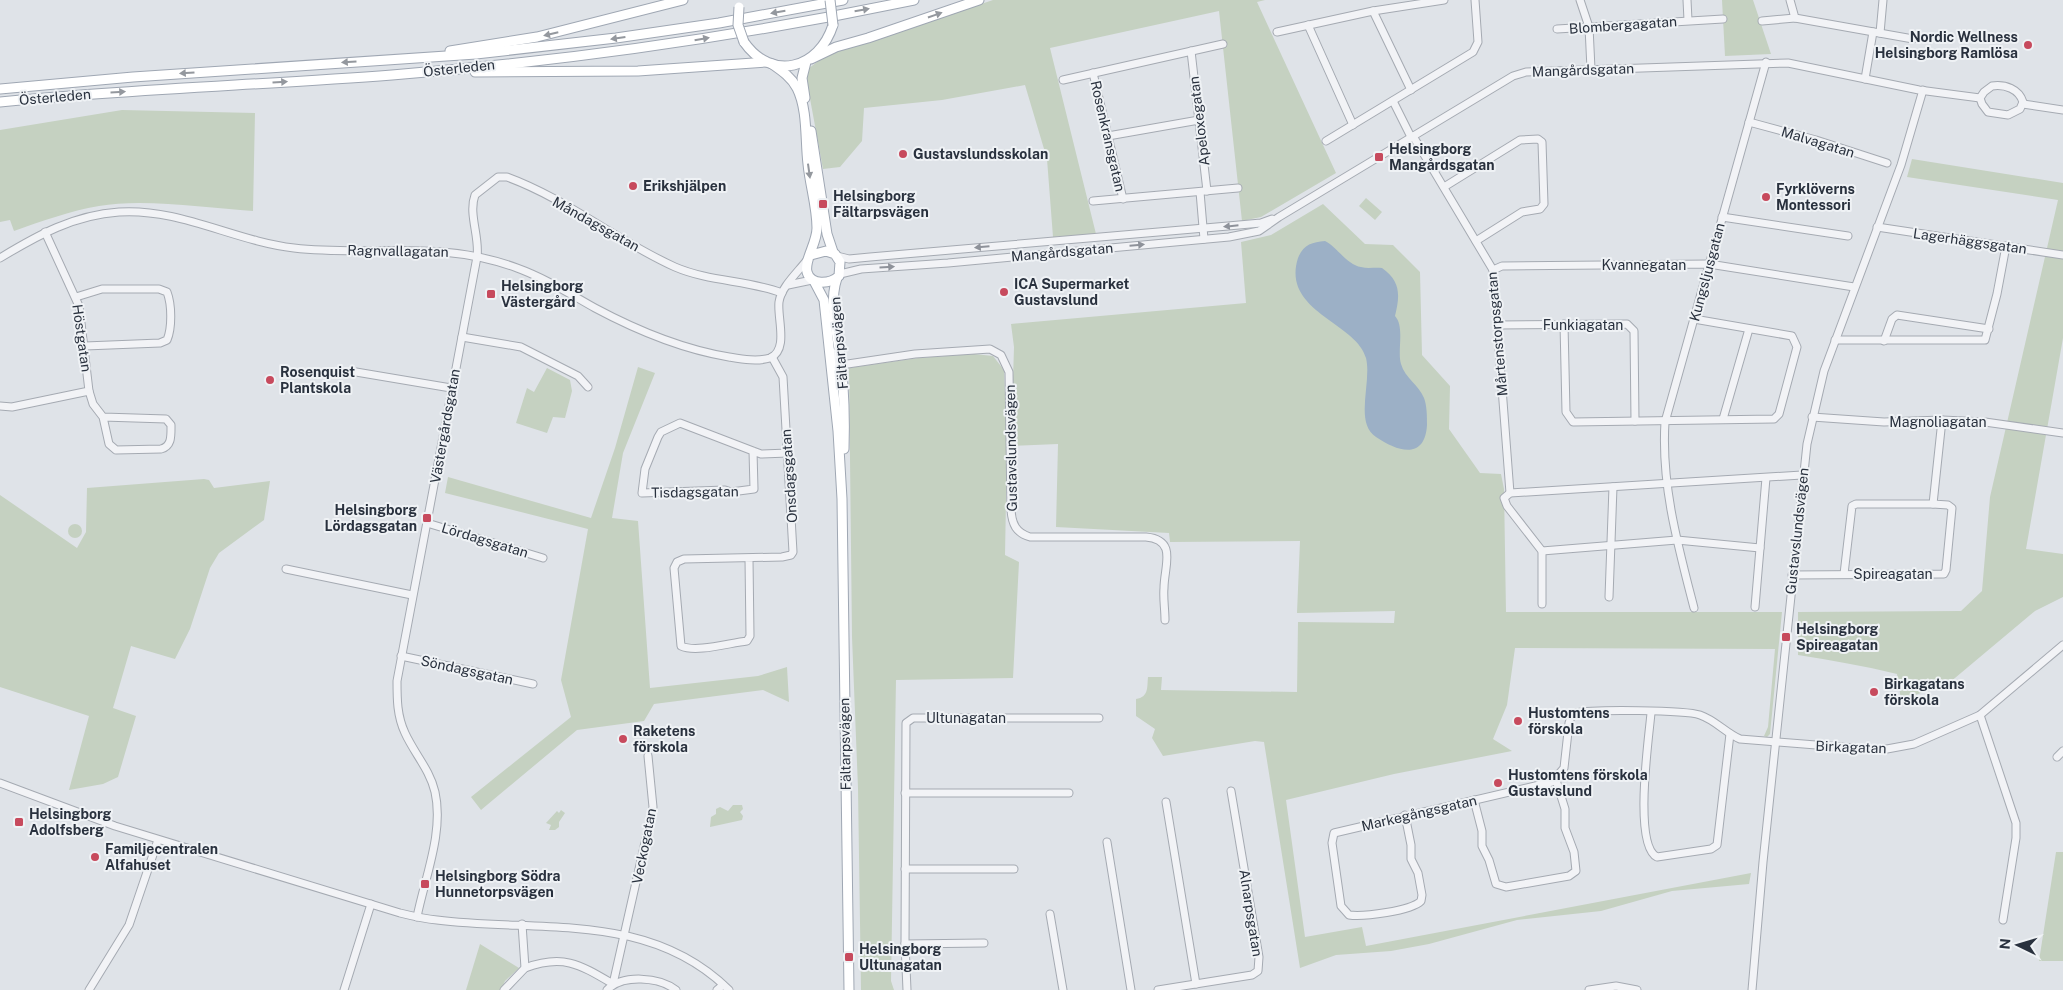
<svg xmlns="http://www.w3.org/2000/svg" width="2063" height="990" viewBox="0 0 2063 990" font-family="'Public Sans',sans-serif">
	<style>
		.green { fill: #c5d1c1 }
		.water { fill: #9cb0c6 }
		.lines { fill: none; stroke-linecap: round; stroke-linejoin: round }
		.minor-casing { stroke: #a5aab2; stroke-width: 9 }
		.major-casing { stroke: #9fa7b3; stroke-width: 11 }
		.minor { stroke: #f2f3f6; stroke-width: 7 }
		.major { stroke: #fff; stroke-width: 9 }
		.major-bridge-casing { stroke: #9fa7b3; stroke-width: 11; stroke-linecap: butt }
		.major-bridge { stroke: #fff; stroke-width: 9 }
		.oneway { fill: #94989e }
		.oneway2 { fill: #8e929a }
		.poi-dot { fill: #c74a5d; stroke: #eff2f5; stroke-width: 2 }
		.labels { text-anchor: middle; stroke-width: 4; stroke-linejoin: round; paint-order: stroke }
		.street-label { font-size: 14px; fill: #29313e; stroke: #eff2f5 }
		.poi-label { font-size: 14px; font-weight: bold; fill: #29313e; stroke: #eff2f5; text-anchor: start }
	</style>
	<rect width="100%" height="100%" fill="#dfe3e8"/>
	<g class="green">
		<polygon points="993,0 1265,0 1257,2 1336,173 1261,217 1242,221 1219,11 1050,48 1096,234 1053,237 1047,159 1025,85 942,100 864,108 862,141 840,167 823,169 806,77 808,69 827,54 857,46"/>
		<polygon points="1722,0 1753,0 1771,54 1725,56"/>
		<path d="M 122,110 L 255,113 L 253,211 C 207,208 143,198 99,206 C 70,211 42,221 14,231 L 10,220 L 0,222 L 0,130 Z"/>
		<path d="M 1912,159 L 2063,183 L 2063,338 L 2026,549 L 2063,554 L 2063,597 L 2035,611 L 1949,683 L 1901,700 L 1897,674 C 1864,666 1831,660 1798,655 L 1798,612 L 1961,611 L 1982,591 L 1990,497 L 2058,200 L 1907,177 Z"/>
		<polygon points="1366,198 1382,212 1375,220 1359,206"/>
		<path d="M 1323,204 L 1365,244 L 1393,245 L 1420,272 L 1422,355 L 1450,386 L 1449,429 L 1480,473 L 1501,474 L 1504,489 L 1506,612 L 1782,612 L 1770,734 L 1767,737 L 1764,736 L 1768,727 L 1775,649 L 1515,648 L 1507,705 L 1493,739 L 1512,751 L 1394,774 L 1286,800 L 1305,937 L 1362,927 L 1366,946 L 1751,873 L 1749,884 L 1672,891 L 1601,911 L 1517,920 L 1429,944 L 1391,951 L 1336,955 L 1300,968 L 1264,742 L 1255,741 L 1163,756 L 1152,738 L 1155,729 L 1136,716 L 1136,699 C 1149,697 1147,687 1148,677 L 1162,677 L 1161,690 L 1297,692 L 1298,622 L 1394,623 L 1395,611 L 1297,613 L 1300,541 L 1170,542 L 1169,533 L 1056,527 L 1058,444 L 1011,446 L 1014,347 L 1011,324 L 1246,303 L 1241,242 L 1271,235 Z"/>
		<polygon points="974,354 993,356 1004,370 1007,446 1005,555 1019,562 1013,678 896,680 891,981 894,990 861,990 858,788 852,637 849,368 918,358"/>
		<polygon points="638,367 655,373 623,453 612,518 638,521 650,688 758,676 787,667 789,702 763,690 654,704 644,721 577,730 481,810 471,797 571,717 561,680 588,529 445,493 448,477 591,518 615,448"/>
		<polygon points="547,368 570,380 572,391 565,418 553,417 547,433 516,423 527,388 534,392"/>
		<polygon points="204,479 209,480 214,488 270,481 264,520 219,553 210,568 190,629 175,659 131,646 113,708 136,716 118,777 103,784 69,790 89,716 0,687 0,495 77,548 86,532 87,488"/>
		<circle cx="75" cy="531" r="7"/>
		<polygon points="733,805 742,805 743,809 740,812 743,816 742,820 710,827 711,817 716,814 716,809 720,807 728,811"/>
		<polygon points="561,810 565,813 559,822 559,827 555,830 549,830 551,825 546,823 557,811 559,813"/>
		<polygon points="2056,852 2063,852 2063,961 2039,961"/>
		<polygon points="480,944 519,968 505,981 501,990 466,990"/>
	</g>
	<path class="water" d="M 1325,241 C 1337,247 1347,265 1361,267 C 1368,269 1375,267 1382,268 C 1401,281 1400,296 1395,316 C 1405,327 1397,351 1401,364 C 1405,378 1419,385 1424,398 C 1427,406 1427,416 1427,425 C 1425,460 1398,452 1376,437 C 1354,423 1372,382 1366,358 C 1356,322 1281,312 1298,258 C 1303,245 1312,242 1325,241 Z"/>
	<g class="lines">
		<defs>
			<g id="minor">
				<polyline points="1580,0 1589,27 1591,69"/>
				<polyline points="1687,0 1688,20"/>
				<polyline points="1790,0 1795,18 1913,39"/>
				<polyline points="1373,11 1411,90"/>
				<polyline points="1762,21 1795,18"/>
				<polyline points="1308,25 1353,125"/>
				<polyline points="1557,29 1723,19"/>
				<polyline points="1277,32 1373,11 1444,0"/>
				<polyline points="1880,33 1883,0"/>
				<polyline points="1191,51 1207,191"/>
				<polyline points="1093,73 1123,199"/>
				<polyline points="1865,79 1873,32"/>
				<polyline points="1063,80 1223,44"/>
				<path d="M 1992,86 C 2005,84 2019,89 2023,102 L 2020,109 L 2008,115 L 1988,112 L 1982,104 L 1980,98 L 1984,92 Z"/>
				<polyline points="1393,101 1411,137"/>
				<polyline points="2023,104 2063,110"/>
				<polyline points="1749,122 1816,140 1887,163"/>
				<polyline points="1108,136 1199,120"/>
				<polyline points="1413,136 1493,270 1510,493"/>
				<polyline points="1326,141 1473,52 1478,42 1475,0"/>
				<polyline points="1444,187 1520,140 1538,139 1542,142 1544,204 1540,209 1522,212 1476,241"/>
				<polyline points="1200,192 1204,239"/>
				<polyline points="1093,201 1238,188"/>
				<polyline points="1722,217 1848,236"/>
				<polyline points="1877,227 2063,255"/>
				<polyline points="837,256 849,259 870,257 1228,226 1261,223 1272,219"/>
				<path d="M 0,258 C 38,235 74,215 119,212 C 180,208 234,241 294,248 C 372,257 439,239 517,268 C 545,278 570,294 595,308 C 638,331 681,349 729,357 C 741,359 757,362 770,358 C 789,350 777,318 779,302 C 781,287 798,272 807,260"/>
				<polyline points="1493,270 1502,266 1709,264 1854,287"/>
				<polyline points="840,274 861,269 948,263 1229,237 1259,231 1279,217 1513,76 1526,72 1788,63 1919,90 1980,98"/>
				<polyline points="788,285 812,280"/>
				<path d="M 76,297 L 102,289 L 159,289 L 167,292 C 172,305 172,328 167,340 L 160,343 L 85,346"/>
				<polyline points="1564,324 1566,412 1573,422 1774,419 1779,414 1797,347 1792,336 1694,319"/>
				<polyline points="1498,325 1627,324 1634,331 1635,421"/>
				<polyline points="462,337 521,347 578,376 588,387"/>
				<polyline points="1835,340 1985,340 1997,294 2006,246"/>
				<polyline points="1884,341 1892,319 1897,315 1989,329"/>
				<path d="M 832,352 L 837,363 L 841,365 L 915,354 L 990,349 L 1001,355 L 1009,372 L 1011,510 C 1012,524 1016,533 1030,537 L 1146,537 C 1178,540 1164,566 1164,588 C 1163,598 1165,609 1165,620"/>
				<polyline points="356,372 451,388"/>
				<path d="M 89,391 L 93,404 L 103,417 L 109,444 L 116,450 L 161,449 C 172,446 171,436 171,425 L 166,419 L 103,417"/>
				<polyline points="0,406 12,407 89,391 79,306 45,232"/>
				<polyline points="1812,417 1884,422 1942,420 1985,422 2063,433"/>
				<polyline points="1723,419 1749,329"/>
				<polyline points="753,451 754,489 731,492 725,490 642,493 645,469 658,437 661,432 680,423 753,451 761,454 788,453"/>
				<polyline points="427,523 543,558"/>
				<polyline points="1542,551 1677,540 1760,548"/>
				<path d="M 749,559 L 750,636 L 747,641 C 729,643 696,653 681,646 L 674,568 L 677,562 L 684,559 L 782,557 L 791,555 L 793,552 L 783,377 L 772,357"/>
				<polyline points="286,569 412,595"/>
				<polyline points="1844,574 1852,506 1856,504 1933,504"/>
				<polyline points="1792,575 1944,574 1946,570 1952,508 1948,505 1933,504 1942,420"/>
				<polyline points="1609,597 1613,487"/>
				<polyline points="1542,604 1542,551 1507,506 1504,498 1510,493 1802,475"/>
				<polyline points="1755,607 1766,478"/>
				<path d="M 1694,608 C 1678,546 1661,485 1665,422 L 1766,62"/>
				<polyline points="401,656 533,684"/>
				<path d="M 1651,713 C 1649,737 1633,845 1657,857 L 1711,849 L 1717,845 L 1730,734"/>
				<polyline points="1980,715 2016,823 2016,838 2003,920"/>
				<polyline points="2057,757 2063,751"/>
				<path d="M 0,783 L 115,826 L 400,913 C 412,916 425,919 437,920 C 538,933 648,910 729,990"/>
				<polyline points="905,793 1069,793"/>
				<polyline points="1474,800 1482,831 1482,846 1489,860 1496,884 1506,887 1569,876 1576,871 1574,852 1565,828 1565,809 1556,780"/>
				<polyline points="1166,802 1196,984"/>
				<path d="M 1405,815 L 1411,845 L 1411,859 L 1418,873 L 1422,895 L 1421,901 C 1411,911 1363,917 1349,915 L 1341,906 L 1332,843 L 1334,833 L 1552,782 L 1564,768 L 1569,723 L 1571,717 L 1576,713 C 1592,709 1685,710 1700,715 C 1715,720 1726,733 1740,739 L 1867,749 L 1887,749 L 1914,744 L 1980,715 L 2063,645"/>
				<polyline points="1107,842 1131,990"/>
				<polyline points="905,869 1014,869"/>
				<polyline points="1050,914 1063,990"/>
				<path d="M 417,917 C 425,877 444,832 435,792 C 430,770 414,753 405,733 C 397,716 397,699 397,681 L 477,257 C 480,237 468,214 475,195 L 498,177 L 507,177 C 567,199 617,241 675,267 C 710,282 748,280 782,293"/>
				<polyline points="905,944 984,943"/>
				<path d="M 525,968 C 563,954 579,964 613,984 L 653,807 L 648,756"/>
				<polyline points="89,990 129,925 158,840"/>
				<polyline points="344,990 371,904"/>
				<polyline points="504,990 525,968 522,924"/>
				<path d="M 607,990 C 623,974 659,977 676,990"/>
				<polyline points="717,990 723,985"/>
				<polyline points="907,990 905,944 906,723 913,718 1099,718"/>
				<polyline points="1158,990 1252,975 1258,971 1259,957 1231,791"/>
				<polyline points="1589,990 1616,986 1637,990"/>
				<polyline points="1752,990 1763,862 1807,444 1824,371 1901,165 1923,90"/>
			</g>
			<g id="major">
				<path d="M 744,42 C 772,82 819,69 833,25"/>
				<polyline points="450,51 537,37 683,0"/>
				<polyline points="811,59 836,47 868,38 979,0"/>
				<path d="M 772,64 C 782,71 791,77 797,88 C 808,110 805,140 808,164 C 810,185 817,207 817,228 C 817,243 804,260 807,272 C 811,286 830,284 839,276 L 840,262 L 835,254 L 826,251 L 811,255"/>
				<polyline points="475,72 638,71 766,62"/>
				<polyline points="0,89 133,77 476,54 616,38 719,23 843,0"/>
				<polyline points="805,98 802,78 806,62"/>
				<path d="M 0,102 C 130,89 261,85 392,75 C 567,61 742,36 914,0"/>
				<polyline points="811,131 827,234 833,252"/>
				<path d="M 837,278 C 828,304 838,336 841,363 C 844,391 845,420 844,449"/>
				<polyline points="814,281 824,300 838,431 842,499 849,990"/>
			</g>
		</defs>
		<use href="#minor" class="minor-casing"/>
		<use href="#major" class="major-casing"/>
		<use href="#minor" class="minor"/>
		<use href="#major" class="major"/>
		<defs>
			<g id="major-bridge">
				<polyline points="830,0 833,25"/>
				<polyline points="739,7 738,25 744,42"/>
			</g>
		</defs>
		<use href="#major-bridge" class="major-bridge-casing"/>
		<use href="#major-bridge" class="major-bridge"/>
	</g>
	<defs><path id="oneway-solid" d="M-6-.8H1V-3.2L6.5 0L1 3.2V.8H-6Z" transform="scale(1.25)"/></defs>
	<g class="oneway">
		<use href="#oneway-solid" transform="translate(862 10) rotate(-10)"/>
		<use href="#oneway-solid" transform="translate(778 12) rotate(170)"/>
		<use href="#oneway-solid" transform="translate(935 15) rotate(-19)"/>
		<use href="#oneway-solid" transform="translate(551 34) rotate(167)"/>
		<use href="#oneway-solid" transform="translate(618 38) rotate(172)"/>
		<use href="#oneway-solid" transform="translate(702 39) rotate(-10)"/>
		<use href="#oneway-solid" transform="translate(349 62) rotate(176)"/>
		<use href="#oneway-solid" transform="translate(187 73) rotate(176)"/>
		<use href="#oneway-solid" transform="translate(280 82) rotate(-4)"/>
		<use href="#oneway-solid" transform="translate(118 92) rotate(-3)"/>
		<use href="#oneway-solid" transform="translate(809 171) rotate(82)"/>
	</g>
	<g class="oneway2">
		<use href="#oneway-solid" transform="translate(1231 226) rotate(174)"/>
		<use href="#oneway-solid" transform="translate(1137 245) rotate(-5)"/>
		<use href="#oneway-solid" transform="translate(982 247) rotate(175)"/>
		<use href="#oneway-solid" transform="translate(887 267) rotate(-4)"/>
	</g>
	<g class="poi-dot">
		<circle cx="2028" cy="45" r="5"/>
		<circle cx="903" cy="154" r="5"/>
		<rect x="1374" y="152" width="10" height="10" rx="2.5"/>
		<circle cx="633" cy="186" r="5"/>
		<circle cx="1766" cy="197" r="5"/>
		<rect x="818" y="199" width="10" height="10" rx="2.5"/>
		<circle cx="1004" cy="292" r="5"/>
		<rect x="486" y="289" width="10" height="10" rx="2.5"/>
		<circle cx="270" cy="380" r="5"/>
		<rect x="422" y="513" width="10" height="10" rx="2.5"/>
		<rect x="1781" y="632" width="10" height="10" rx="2.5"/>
		<circle cx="1874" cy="692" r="5"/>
		<circle cx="1518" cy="721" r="5"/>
		<circle cx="623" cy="739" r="5"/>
		<circle cx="1498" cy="783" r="5"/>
		<rect x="14" y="817" width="10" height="10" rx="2.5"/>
		<circle cx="95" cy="857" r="5"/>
		<rect x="420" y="879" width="10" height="10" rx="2.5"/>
		<rect x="844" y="952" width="10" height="10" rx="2.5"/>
	</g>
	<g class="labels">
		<g class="street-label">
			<text transform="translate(1623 25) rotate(-4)" y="5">Blombergagatan</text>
			<text transform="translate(459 68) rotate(-6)" y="5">Österleden</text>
			<text transform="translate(1583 70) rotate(-2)" y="5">Mangårdsgatan</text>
			<text transform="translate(55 97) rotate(-5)" y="5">Österleden</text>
			<text transform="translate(1199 121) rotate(-97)" y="5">Apeloxegatan</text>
			<text transform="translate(1108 136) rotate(77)" y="5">Rosenkransgatan</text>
			<text transform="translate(1818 142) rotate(17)" y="5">Malvagatan</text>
			<text transform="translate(596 224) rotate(29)" y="5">Måndagsgatan</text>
			<text transform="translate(1970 241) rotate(8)" y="5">Lagerhäggsgatan</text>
			<text transform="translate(398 251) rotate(1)" y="5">Ragnvallagatan</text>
			<text transform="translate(1062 252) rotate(-5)" y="5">Mangårdsgatan</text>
			<text x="1644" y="270">Kvannegatan</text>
			<text transform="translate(1707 272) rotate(-75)" y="5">Kungsljusgatan</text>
			<text x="1583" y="330">Funkiagatan</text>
			<text transform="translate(1497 334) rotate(-95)" y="5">Mårtenstorpsgatan</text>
			<text transform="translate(82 338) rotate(82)" y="5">Höstgatan</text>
			<text transform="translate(839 343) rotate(-95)" y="5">Fältarpsvägen</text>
			<text x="1938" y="427">Magnoliagatan</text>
			<text transform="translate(445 426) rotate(-80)" y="5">Västergårdsgatan</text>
			<text transform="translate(1011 448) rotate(-91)" y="5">Gustavslundsvägen</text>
			<text transform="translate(789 476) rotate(-94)" y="5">Onsdagsgatan</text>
			<text transform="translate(695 492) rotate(-1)" y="5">Tisdagsgatan</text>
			<text transform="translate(1797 531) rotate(-84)" y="5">Gustavslundsvägen</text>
			<text transform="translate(485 540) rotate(17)" y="5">Lördagsgatan</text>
			<text x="1893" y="579">Spireagatan</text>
			<text transform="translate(467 670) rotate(12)" y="5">Söndagsgatan</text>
			<text x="966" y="723">Ultunagatan</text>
			<text transform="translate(845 744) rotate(-91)" y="5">Fältarpsvägen</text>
			<text transform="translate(1851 747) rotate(2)" y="5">Birkagatan</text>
			<text transform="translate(1419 813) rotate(-13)" y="5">Markegångsgatan</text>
			<text transform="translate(644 846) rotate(-79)" y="5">Veckogatan</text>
			<text transform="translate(1251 913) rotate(81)" y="5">Alnarpsgatan</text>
		</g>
		<g class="poi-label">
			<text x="2018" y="42" text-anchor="end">Nordic Wellness<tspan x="2018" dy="16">Helsingborg Ramlösa</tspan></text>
			<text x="1389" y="154">Helsingborg<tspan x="1389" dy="16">Mangårdsgatan</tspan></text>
			<text x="913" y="159">Gustavslundsskolan</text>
			<text x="643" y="191">Erikshjälpen</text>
			<text x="1776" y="194">Fyrklöverns<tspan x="1776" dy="16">Montessori</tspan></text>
			<text x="833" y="201">Helsingborg<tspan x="833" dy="16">Fältarpsvägen</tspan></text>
			<text x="1014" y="289">ICA Supermarket<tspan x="1014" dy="16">Gustavslund</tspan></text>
			<text x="501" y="291">Helsingborg<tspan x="501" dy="16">Västergård</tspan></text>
			<text x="280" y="377">Rosenquist<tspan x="280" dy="16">Plantskola</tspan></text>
			<text x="417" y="515" text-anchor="end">Helsingborg<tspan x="417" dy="16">Lördagsgatan</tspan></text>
			<text x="1796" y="634">Helsingborg<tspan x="1796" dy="16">Spireagatan</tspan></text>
			<text x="1884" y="689">Birkagatans<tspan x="1884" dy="16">förskola</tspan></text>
			<text x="1528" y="718">Hustomtens<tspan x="1528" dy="16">förskola</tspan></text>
			<text x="633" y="736">Raketens<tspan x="633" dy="16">förskola</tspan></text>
			<text x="1508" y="780">Hustomtens förskola<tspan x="1508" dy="16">Gustavslund</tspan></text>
			<text x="29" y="819">Helsingborg<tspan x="29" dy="16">Adolfsberg</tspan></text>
			<text x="105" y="854">Familjecentralen<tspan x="105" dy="16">Alfahuset</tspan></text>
			<text x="435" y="881">Helsingborg Södra<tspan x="435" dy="16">Hunnetorpsvägen</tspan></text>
			<text x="859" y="954">Helsingborg<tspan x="859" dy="16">Ultunagatan</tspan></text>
		</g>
	</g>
	<g transform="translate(2018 945) rotate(275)" stroke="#eff2f5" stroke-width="4" paint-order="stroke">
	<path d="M0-4L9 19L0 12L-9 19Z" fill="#29313e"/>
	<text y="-8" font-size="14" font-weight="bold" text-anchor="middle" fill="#29313e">N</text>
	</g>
</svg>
